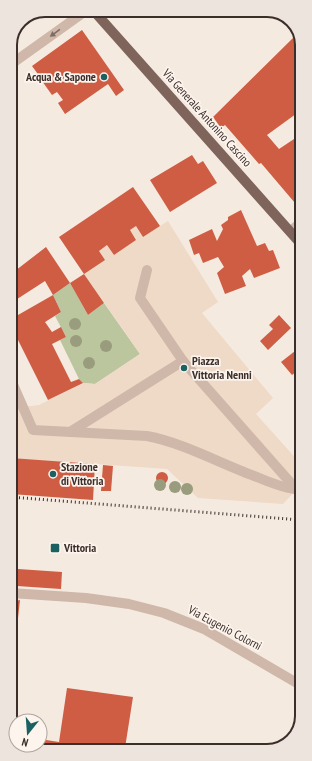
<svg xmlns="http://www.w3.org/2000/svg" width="312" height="761" viewBox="0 0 312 761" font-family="'PT Sans Narrow',sans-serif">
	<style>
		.green { fill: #bbc69e }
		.plaza { fill: #eedac6 }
		.building { fill: #ce5d44 }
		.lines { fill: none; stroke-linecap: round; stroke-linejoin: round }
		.minor { stroke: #cfb8aa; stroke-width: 10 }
		.major { stroke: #7e645a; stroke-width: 10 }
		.rail { stroke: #3c2e2a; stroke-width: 3; stroke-dasharray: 1 3; stroke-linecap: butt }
		.tree { fill: #999c7d }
		.oneway { fill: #7e6c64 }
		.poi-dot { fill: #1c6161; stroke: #fcf4ed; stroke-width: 1.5 }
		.labels { text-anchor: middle; stroke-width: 3.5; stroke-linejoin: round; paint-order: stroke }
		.poi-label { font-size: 12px; font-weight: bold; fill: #3c2e2a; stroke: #fcf4ed; text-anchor: start }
		.street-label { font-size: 12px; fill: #3c2e2a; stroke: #fcf4ed }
		.rim { fill: none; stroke: #3c2e2a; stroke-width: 2 }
	</style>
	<rect width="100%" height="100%" fill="#f5eae0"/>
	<polygon class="green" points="70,283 88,315 104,303 140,354 95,384 83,383 79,379 60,340 66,337 55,316 61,312 53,295"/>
	<polygon class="plaza" points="168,221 218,302 202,313 273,398 256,414 301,464 301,485 283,504 198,498 167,469 11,458 11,406 23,407 39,405 83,383 95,384 140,354 84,274 99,251 107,245 114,255 136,240 130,230 136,226 143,237"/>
	<g class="building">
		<polygon points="82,30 124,90 116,96 108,84 65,114 58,103 63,100 57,92 52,95 42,81 46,78 44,74 40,77 32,66"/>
		<polygon points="293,38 300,47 300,111 267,135 279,149 300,135 301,199 295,203 261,163 259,164 225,125 221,128 213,117"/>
		<polygon points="192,155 198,164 203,161 217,183 170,212 150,180"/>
		<polygon points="133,187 160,226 143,237 136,226 130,230 136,240 114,255 107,245 99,251 105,260 84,274 59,237"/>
		<polygon points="241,210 257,246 265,243 269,251 273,250 280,268 254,278 250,269 242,276 246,286 225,294 217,273 224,267 218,257 203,263 199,253 194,255 189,240 212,229 217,241 223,229 221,225 228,220 228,217"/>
		<polygon points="46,247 70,283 53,295 45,281 11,303 11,274"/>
		<polygon points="84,274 104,303 88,315 70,283"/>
		<polygon points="53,295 61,312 45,322 52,332 61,327 66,337 52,344 71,382 79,379 83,383 48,400 11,326 11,319"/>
		<polygon points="279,315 291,328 268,350 260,341 273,329 269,325"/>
		<polygon points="295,351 301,359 301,368 292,375 281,362"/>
		<polygon points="11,458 95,464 93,500 11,494"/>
		<polygon points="103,465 113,466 111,491 101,491"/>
		<circle cx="162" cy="478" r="6"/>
		<polygon points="18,569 62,572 61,589 17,586"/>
		<polygon points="20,600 16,636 12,636 11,602"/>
		<polygon points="67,688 133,697 125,748 136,750 42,751 27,745 40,745 40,739 59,742"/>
	</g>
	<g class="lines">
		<g class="minor">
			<polyline points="10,65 87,10"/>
			<polyline points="290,231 301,223"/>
			<polyline points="147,270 140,298 183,361 297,490"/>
			<path d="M 11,380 L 33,430 L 147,436 C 184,443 221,464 257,477 C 271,483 287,489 301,490"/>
			<polyline points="70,432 183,361"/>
			<polyline points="11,593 86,598 129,604 164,613 204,629 302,686"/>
		</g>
		<polyline class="major" points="93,10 301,244"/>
		<polyline class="rail" points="11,497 301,520"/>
	</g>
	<g class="tree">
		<circle cx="75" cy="324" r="6"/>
		<circle cx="76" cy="341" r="6"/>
		<circle cx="106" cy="346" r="6"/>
		<circle cx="89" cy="363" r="6"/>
		<circle cx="160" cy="485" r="6"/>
		<circle cx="175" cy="487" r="6"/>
		<circle cx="187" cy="489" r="6"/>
	</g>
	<defs><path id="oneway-solid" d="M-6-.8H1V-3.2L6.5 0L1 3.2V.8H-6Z"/></defs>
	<use class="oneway" href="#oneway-solid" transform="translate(55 33) rotate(144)"/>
	<g class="poi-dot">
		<circle cx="104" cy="77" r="4"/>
		<circle cx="184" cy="368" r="4"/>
		<circle cx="53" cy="474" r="4"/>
		<rect x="50" y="543" width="10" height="10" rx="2"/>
	</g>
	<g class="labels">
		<g class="poi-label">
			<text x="96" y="81" text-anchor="end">Acqua &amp; Sapone</text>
			<text x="192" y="365">Piazza<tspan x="192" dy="14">Vittoria Nenni</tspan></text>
			<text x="61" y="471">Stazione<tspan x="61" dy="14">di Vittoria</tspan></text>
			<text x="64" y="552">Vittoria</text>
		</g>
		<g class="street-label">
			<text transform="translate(207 118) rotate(48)" y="4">Via Generale Antonino Cascino</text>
			<text transform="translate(225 628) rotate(28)" y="4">Via Eugenio Colorni</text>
		</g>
	</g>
	<path d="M0 0H312V761H0ZM45 17H267A28 28 0 0 1 295 45V716A28 28 0 0 1 267 744H45A28 28 0 0 1 17 716V45A28 28 0 0 1 45 17Z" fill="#ede4dd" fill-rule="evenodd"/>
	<path class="rim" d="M45 17H267A28 28 0 0 1 295 45V716A28 28 0 0 1 267 744H45A28 28 0 0 1 17 716V45A28 28 0 0 1 45 17Z"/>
	<g transform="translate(28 733) rotate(197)"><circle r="19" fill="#fcf4ed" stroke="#afa59f"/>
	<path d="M0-3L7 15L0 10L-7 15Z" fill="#1c6161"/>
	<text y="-6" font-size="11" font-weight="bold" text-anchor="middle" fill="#3c2e2a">N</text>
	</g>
</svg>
